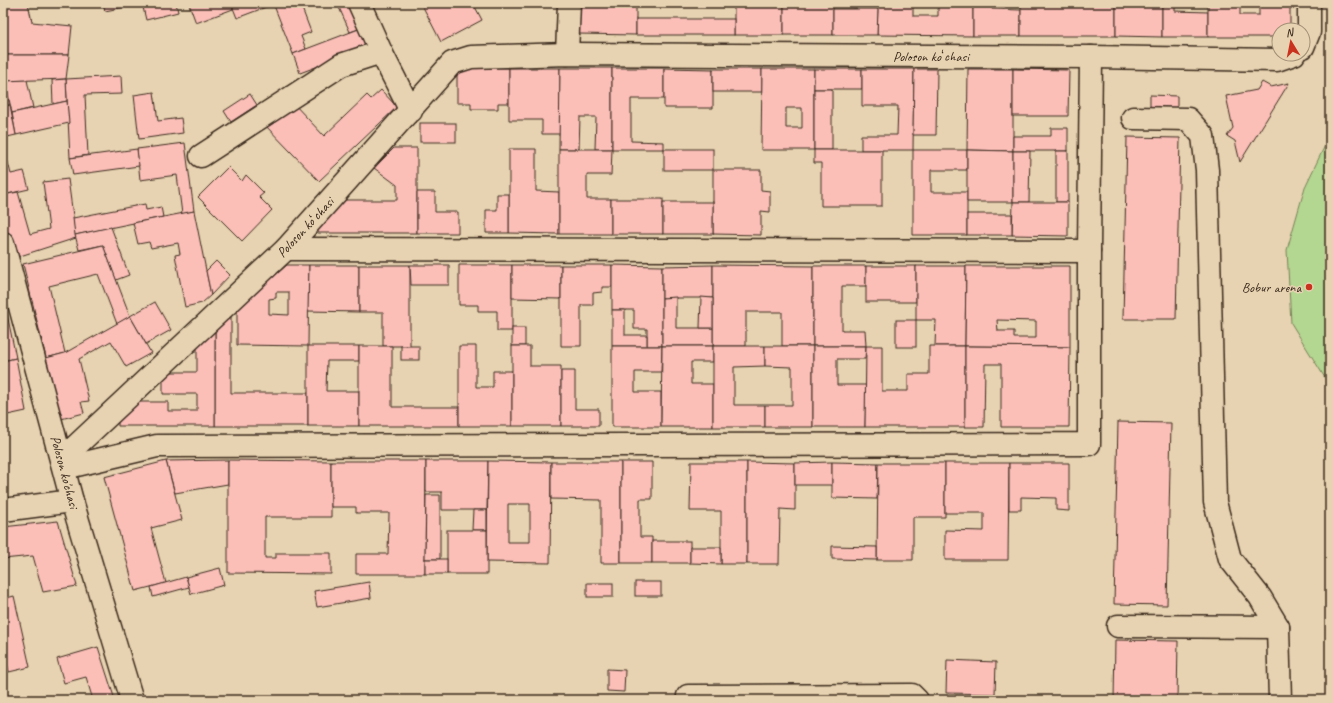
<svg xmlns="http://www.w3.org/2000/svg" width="1333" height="703" viewBox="0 0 1333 703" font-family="Caveat,sans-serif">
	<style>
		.pitch { fill: #b3d691; stroke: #778058 }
		.building { fill: #fbbfb8; stroke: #3b2a1e; fill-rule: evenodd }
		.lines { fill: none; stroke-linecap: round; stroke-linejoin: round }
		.minor-casing { stroke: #3b2a1e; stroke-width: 25 }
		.minor { stroke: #e7d3b1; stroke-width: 22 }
		.poi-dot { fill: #c8321e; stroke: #e7d3b1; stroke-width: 1.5 }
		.labels { text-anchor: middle; stroke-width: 3; stroke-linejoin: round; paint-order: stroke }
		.street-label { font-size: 14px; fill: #3b2a1e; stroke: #e7d3b1 }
		.poi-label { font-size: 14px; fill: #3b2a1e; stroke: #e7d3b1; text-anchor: end }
	</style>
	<rect width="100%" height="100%" fill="#e7d3b1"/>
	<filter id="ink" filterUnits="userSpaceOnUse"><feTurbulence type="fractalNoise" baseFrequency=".025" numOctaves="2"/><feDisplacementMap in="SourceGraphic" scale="8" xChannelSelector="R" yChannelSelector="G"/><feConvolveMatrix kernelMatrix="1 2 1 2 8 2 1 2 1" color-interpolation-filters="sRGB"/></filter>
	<g filter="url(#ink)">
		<polygon class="pitch" points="1330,135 1330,386 1291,323 1287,250 1305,187"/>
		<g class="building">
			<polygon points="3,3 28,3 32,22 72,26 69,55 3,55"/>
			<polygon points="103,3 124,3 125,7 105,11"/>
			<polygon points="142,3 176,3 178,12 146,20"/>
			<polygon points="191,3 231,3 233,9 196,23 189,4"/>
			<polygon points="231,3 273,3 274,4 237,18"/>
			<polygon points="273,3 300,3 311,32 301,36 306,49 293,54"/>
			<polygon points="337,3 353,3 364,27 350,32"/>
			<polygon points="421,3 473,3 482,20 441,42"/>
			<polygon points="579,3 598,3 598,6 636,6 636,35 579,34"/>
			<rect x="734" y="3" width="50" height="32"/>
			<rect x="784" y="3" width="49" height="32"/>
			<polygon points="878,3 913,3 913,16 938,16 938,3 973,3 973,36 877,35"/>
			<polygon points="973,3 992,3 992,9 1021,10 1021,36 973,36"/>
			<rect x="1021" y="3" width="95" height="33"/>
			<polygon points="1116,3 1162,3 1162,37 1116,36"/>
			<polygon points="1162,3 1175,3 1175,11 1208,12 1208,37 1162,37"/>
			<polygon points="1208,3 1240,3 1240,15 1259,15 1259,3 1290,3 1290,30 1279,30 1279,37 1208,37"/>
			<polygon points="833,9 878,9 877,35 833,35"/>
			<rect x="636" y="19" width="98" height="16"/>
			<polygon points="364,27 371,46 300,73 293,54"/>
			<polygon points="3,55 69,55 66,79 5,81 3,69"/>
			<polygon points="457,67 509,68 509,103 498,103 498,109 471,109 471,103 457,103"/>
			<polygon points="509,68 560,68 560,134 542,134 542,120 509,120"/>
			<polygon points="560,68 612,68 612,149 595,149 596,117 580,117 579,149 559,149"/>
			<polygon points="612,68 664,68 664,99 631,99 631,141 664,142 664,149 612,149"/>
			<polygon points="664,68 713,69 713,108 664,108"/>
			<polygon points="3,69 10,105 3,106"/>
			<rect x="713" y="69" width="49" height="23"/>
			<path d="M 762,69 L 814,69 L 814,150 L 761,150 ZM 786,108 L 802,108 L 802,128 L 786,128 Z"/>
			<rect x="814" y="69" width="48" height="20"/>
			<polygon points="862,69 914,69 913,150 861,150 861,135 897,135 898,106 862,106"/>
			<polygon points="914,69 937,69 936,135 913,135"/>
			<polygon points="968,69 1013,69 1013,151 967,150"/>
			<polygon points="1013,69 1069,70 1068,116 1013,116"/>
			<polygon points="121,76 122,94 85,95 88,155 70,158 66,79"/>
			<polygon points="66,79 67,101 53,104 52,80"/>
			<polygon points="27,80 33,108 12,113 5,81"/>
			<polygon points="1262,82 1271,87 1289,83 1240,162 1235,141 1227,136 1233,128 1226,96 1257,90"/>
			<rect x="814" y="89" width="18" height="61"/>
			<polygon points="381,90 397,107 319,181 263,123 293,103 324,136 367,95 371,99"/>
			<polygon points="154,92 158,121 181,118 183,133 139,139 134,95"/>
			<polygon points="250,94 257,105 231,122 224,111"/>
			<polygon points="1150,95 1177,96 1177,111 1150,111"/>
			<polygon points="67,101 69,123 16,135 12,113"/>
			<polygon points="10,105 16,135 3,138 3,106"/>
			<rect x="420" y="123" width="36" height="19"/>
			<polygon points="1051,128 1068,128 1068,151 1013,151 1013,136 1051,136"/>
			<polygon points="1127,137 1180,138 1176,319 1123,319"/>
			<polygon points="3,143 11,174 24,171 29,189 3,195"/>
			<polygon points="185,143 194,211 182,214 177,175 140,180 137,149"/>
			<polygon points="394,148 417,148 417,233 318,233 318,226 344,200 397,200 397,185 374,168"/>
			<polygon points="137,149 139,166 73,175 70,158"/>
			<polygon points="509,149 536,149 536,191 559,192 559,234 509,233"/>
			<polygon points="559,149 612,149 611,175 587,175 587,199 611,199 611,234 559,234"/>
			<rect x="664" y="149" width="49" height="21"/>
			<polygon points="814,150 882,150 882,206 821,206 821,163 814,163"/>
			<polygon points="913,150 967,150 967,170 931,170 931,192 967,192 967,235 913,235"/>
			<polygon points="967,150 1013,151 1013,202 967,202"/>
			<polygon points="1013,151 1030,151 1029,202 1013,202"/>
			<rect x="1056" y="151" width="12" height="51"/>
			<polygon points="228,167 242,181 246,175 264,193 259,197 272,210 242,241 198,197"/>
			<polygon points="713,170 761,170 761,190 770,191 770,212 761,211 761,235 713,234"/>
			<polygon points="68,179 76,238 14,258 3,218 3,195 18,192 30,234 49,229 43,182"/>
			<polygon points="417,192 435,192 435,212 458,212 458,233 417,233"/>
			<polygon points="497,194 509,194 509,233 486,233 486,210 497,210"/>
			<rect x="611" y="199" width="52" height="35"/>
			<rect x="663" y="202" width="50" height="32"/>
			<polygon points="1013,202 1068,202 1068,236 1012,235"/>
			<polygon points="145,204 146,210 161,207 163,217 75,235 73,218"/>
			<polygon points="194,211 211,295 202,303 185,307 175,255 180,254 178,243 151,248 149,242 138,244 133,223"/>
			<rect x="967" y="214" width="45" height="21"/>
			<polygon points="111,227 129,275 116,280 103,245 79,250 75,235"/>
			<polygon points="103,245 130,316 117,324 98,274 49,286 65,353 46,358 23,264"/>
			<polygon points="216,261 230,275 211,295 206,271"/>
			<path d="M 287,265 L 309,265 L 308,346 L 237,345 L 237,308 ZM 276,292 L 289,292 L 289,315 L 269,314 L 269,299 L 276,298 Z"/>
			<polygon points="309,265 359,265 359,312 308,311"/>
			<polygon points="359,265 410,265 410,346 383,346 383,312 359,312"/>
			<polygon points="410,265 449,265 449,285 411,285"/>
			<polygon points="459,265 512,265 512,331 497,331 497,311 478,311 478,305 459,305"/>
			<polygon points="512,265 561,265 561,299 512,298"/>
			<polygon points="561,265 612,265 612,287 602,287 602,292 593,293 593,305 581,305 581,346 561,346"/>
			<polygon points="612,265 662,266 662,346 647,346 647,329 634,329 634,310 612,310"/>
			<polygon points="713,265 713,298 662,298 662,266"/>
			<polygon points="713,265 813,266 813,346 782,346 782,312 746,312 746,346 713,346"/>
			<polygon points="813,266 866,266 866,286 842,286 842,330 865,330 866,346 813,346"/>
			<rect x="866" y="266" width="50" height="36"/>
			<polygon points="916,266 966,266 965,346 935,346 936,320 916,320"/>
			<path d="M 966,266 L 1070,266 L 1070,347 L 965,346 ZM 997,320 L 1036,321 L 1036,338 L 1014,338 L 1014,331 L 998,331 Z"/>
			<polygon points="3,294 16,358 3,361"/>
			<polygon points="676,297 676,328 713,328 713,346 662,346 662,298"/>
			<polygon points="701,297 713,298 713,328 700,328"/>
			<polygon points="155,302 171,330 146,344 130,316"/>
			<polygon points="612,310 625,310 625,335 647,335 647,346 612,346"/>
			<polygon points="231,313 231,393 308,393 308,426 215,426 215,326"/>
			<polygon points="130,316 151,353 126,367 111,341 79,359 89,401 81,402 84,413 61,419 46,358 65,353"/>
			<rect x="896" y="320" width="20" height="27"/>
			<polygon points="215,326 215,426 118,426 118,410 127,402 168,402 168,411 197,411 197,394 163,394 163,372 197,372 197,342"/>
			<rect x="512" y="328" width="13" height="18"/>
			<polygon points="308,346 359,346 359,361 327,361 326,391 359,391 359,426 308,426"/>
			<polygon points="359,346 392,346 392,407 459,407 459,426 359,426"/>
			<rect x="401" y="346" width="18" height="14"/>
			<polygon points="459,346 476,346 476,387 493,387 493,371 512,371 512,426 459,426"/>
			<polygon points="512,346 530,346 530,366 561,366 561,426 512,426"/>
			<polygon points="612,346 662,346 661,372 635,372 635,392 661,392 661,427 612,427"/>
			<polygon points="662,346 713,346 713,362 691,362 691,384 713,384 713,427 661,427"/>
			<polygon points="713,346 765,346 765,366 734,367 734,405 765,405 765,427 713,427"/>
			<polygon points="765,346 813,346 813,427 765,427 765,405 792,405 792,367 765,366"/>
			<polygon points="813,346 866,346 865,359 837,359 837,385 866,385 865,427 813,427"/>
			<polygon points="866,346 882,346 882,391 908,391 908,374 929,374 929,346 965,346 965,427 865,427"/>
			<polygon points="965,346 1070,347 1069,427 1001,427 1001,364 985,364 984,427 965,427"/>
			<polygon points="16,358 26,411 3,416 3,361"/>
			<polygon points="561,371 575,371 575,409 599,409 599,426 561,426"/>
			<polygon points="1118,422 1171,423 1167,605 1114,604"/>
			<polygon points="228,460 228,484 175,493 166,461"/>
			<polygon points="228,460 331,461 331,517 265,517 265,558 276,558 276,553 331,553 331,574 228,573"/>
			<polygon points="166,461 182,520 151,528 166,583 135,591 104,477"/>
			<polygon points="331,461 426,461 425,574 356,574 356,554 388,554 389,513 356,513 356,507 331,507"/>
			<polygon points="426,461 488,461 487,510 442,510 442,492 426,492"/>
			<path d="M 488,461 L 551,462 L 550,563 L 487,562 ZM 508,504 L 530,504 L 530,542 L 508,542 Z"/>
			<polygon points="551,462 621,462 621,563 601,563 601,500 551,499"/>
			<polygon points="621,462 652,462 652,499 640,499 640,537 652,537 652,563 621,563"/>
			<polygon points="691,462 747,462 747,564 721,564 721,511 690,511"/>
			<polygon points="747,462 795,463 795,510 780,509 779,564 747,564"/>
			<polygon points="832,462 832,485 795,485 795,463"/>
			<polygon points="832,462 878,463 877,499 832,498"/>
			<polygon points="878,463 945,463 945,517 913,517 913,560 877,560"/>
			<polygon points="945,463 1009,463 1008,560 945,560 945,530 984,531 984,513 945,513"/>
			<polygon points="1009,463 1069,463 1069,511 1056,510 1056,498 1021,497 1021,510 1009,510"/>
			<polygon points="426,495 440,495 440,559 425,559"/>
			<polygon points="473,510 487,510 487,530 472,530"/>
			<polygon points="58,521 77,586 43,592 33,556 3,559 3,527"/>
			<rect x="447" y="530" width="40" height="44"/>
			<rect x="652" y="541" width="38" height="22"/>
			<polygon points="832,546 877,547 877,560 832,559"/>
			<polygon points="690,547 721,547 721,564 690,563"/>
			<rect x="425" y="559" width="22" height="15"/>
			<polygon points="220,568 224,585 191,594 186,577"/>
			<polygon points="186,577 189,587 153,597 151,587"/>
			<polygon points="369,582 371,598 317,607 314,591"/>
			<rect x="635" y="582" width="26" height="14"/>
			<rect x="587" y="583" width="26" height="14"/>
			<polygon points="14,596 30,667 9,672 3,644 3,599"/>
			<polygon points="1115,640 1178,641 1177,700 1114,700"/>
			<polygon points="98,647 115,700 93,700 86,677 64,683 57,659"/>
			<polygon points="947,660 996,662 995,694 946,693"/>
			<polygon points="607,669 625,670 624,692 607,691"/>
		</g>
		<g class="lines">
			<defs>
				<g id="minor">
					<polyline points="359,3 381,52"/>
					<polyline points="1303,47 1309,32 1309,3"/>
					<polyline points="567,54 569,3"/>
					<polyline points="1133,118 1188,119 1203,136 1207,170 1215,502 1230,559 1260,597 1278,627 1280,700"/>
					<polyline points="201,156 341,65 381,52 411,111"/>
					<polyline points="3,243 72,501 132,700"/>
					<polyline points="286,249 1089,251"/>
					<polyline points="62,459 286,249 452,63 471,57 567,54 1091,57 1277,60 1294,54"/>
					<polyline points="64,468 157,446 1089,444 1089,251 1091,57"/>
					<polyline points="3,510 72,501"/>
					<polyline points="1118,626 1278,627"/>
					<polyline points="688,696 912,695 917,700"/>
				</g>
			</defs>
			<use href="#minor" class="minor-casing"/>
			<use href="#minor" class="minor"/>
		</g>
	</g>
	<circle class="poi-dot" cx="1309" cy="287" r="4"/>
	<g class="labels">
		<g class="street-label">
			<text x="931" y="61">Poloson koʻchasi</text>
			<text transform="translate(305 227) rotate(-47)" y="5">Poloson koʻchasi</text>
			<text transform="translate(65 472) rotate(75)" y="5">Poloson ko'chasi</text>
		</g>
		<g class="poi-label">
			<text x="1301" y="292">Bobur arena</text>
		</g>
	</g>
	<rect width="1333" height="703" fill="none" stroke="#e7d3b1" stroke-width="16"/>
	<rect x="8" y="8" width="1317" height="687" fill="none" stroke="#3b2a1e" stroke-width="1.5" filter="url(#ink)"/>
	<g transform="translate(1291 42) rotate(350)"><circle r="19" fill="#e7d3b1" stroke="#a28f76"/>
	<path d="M0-3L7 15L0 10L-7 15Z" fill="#c8321e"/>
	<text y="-6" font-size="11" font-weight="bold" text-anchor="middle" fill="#3b2a1e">N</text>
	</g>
</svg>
